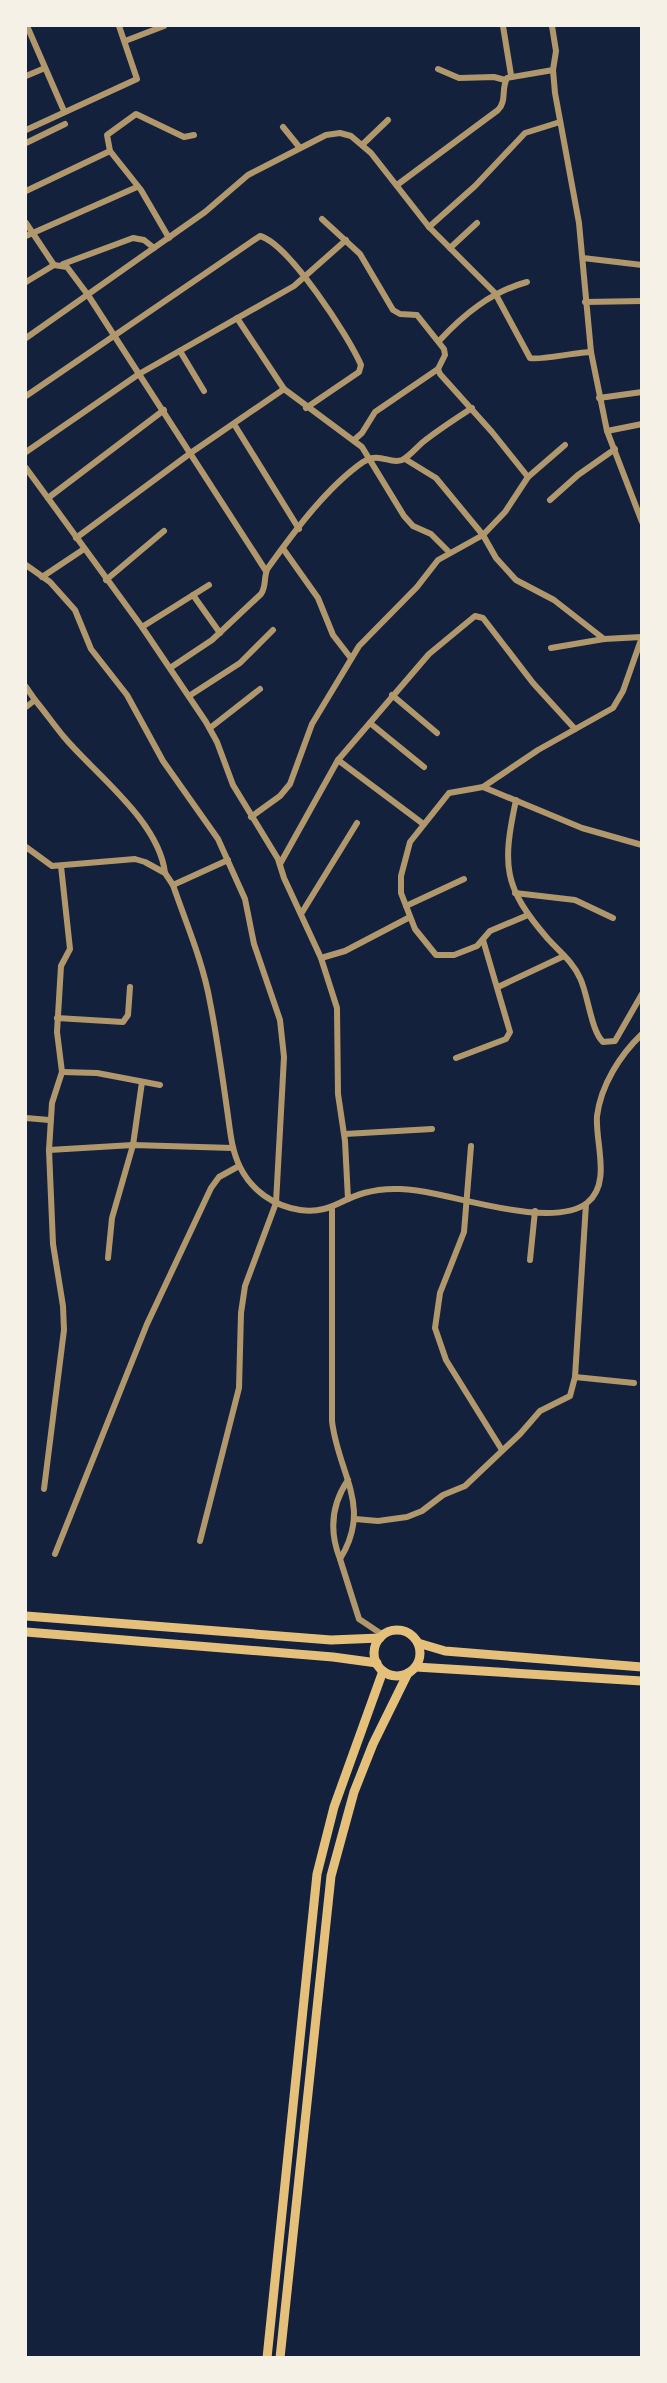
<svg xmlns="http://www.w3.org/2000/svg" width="667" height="2383" viewBox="0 0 667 2383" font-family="Overpass,sans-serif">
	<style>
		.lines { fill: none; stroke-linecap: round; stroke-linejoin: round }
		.minor { stroke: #b1986c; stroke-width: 6 }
		.primary { stroke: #e5c07b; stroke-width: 9 }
		.trunk { stroke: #e5c07b; stroke-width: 9 }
	</style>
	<rect width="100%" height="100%" fill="#14213d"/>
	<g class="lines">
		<g class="minor">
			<polyline points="27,26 64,111"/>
			<polyline points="503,26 511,75"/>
			<polyline points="552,26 556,51 553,70 555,93 579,223 591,352 607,431 642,522"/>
			<polyline points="125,41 164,26"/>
			<polyline points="438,69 459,78 494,77 505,80"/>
			<polyline points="26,76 45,68"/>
			<polyline points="283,127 300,148"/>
			<polyline points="26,130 137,79 119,26"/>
			<polyline points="26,143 65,124"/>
			<polyline points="362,145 388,120"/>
			<path d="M 397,185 L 498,110 C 507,101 501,89 507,78 L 553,70"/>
			<polyline points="26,191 110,151"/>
			<polyline points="322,219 360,254 393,310 400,314 417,315 444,349 445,355 438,369 440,374 492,432 528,477"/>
			<polyline points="26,223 54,265 67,267 88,295 266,571"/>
			<polyline points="429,227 475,186 525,133 560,122"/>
			<polyline points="26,236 137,187"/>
			<polyline points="169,238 141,190 110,151 107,135 136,114 184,137 194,135"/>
			<polyline points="450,248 477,223"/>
			<polyline points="583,258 642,265"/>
			<polyline points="63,264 133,238 144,240 154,248"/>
			<polyline points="26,282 54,265"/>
			<polyline points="585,302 642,301"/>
			<polyline points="237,318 284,389 362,447 404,516 413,526 431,534 449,552"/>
			<path d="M 26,338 L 205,212 L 248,175 L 326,135 L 340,133 L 351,136 L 371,153 L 429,227 L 495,293 L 530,358 C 536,361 578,352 591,352"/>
			<path d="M 439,341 C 464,314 491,292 527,282"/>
			<polyline points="180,351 204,391"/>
			<path d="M 26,396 L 260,236 C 289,244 349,337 361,365 L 359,372 L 306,408"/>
			<polyline points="599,398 642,392"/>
			<polyline points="234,424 299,529"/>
			<polyline points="607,431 642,424"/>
			<polyline points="354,440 362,433 375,412 438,369"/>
			<polyline points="26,452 139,374 294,286 346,240"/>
			<polyline points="405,459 436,478 483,535 496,558 516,580 554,600 604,639"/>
			<polyline points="26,468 142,627 206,722 217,742 233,785 278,859 284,878 321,958 337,1008 338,1094 345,1141 348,1199"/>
			<polyline points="48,498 164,410"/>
			<polyline points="550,500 578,475 615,449"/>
			<polyline points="76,538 192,452 284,389"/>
			<polyline points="284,550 318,598 333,635 350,657"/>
			<polyline points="26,565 50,582 75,610 91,649 127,695 163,761 218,839 245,899 254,944 280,1020 284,1057 276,1203 245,1286 241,1313 239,1388 200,1541"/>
			<polyline points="42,577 84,549"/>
			<polyline points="106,580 164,531"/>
			<polyline points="193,595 220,633"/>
			<polyline points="142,627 209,585"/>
			<polyline points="551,648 604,639 642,637"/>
			<path d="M 170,668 L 212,640 L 261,594 C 267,586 263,576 268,568 C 293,533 327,487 363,462 C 380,451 389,465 402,460 C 409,457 417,447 423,442 C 438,430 455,419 472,408"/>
			<polyline points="26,687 35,700 26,707"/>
			<polyline points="392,695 437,733"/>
			<polyline points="189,696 240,663 273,630"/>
			<path d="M 35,700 C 45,712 54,725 64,737 C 96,775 159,821 165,873"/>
			<polyline points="370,723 424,767"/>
			<polyline points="210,728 260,689"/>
			<polyline points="338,760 422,823"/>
			<polyline points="483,787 582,828 642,845"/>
			<path d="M 516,800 C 502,866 503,887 548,939 C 560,952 573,962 580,978 C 588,994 591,1031 603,1042 L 615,1041 L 642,994"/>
			<polyline points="251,817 280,796 290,784 312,724 359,646 417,587 438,560 483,535 505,512 528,477 565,445"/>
			<path d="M 26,847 L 52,866 L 135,859 L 145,862 L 165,873 L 173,885 C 186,923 203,962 210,1002 C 217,1037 222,1074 227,1109 C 230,1129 231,1149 240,1167 C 252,1191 274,1206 300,1210 C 329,1214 339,1200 364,1193 C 388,1186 412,1189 436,1194 C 471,1201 556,1227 587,1203 C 612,1183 595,1143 597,1116 C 601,1085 620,1055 642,1034"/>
			<polyline points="280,864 338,760 429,654 475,616 483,618 533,683 575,729"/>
			<polyline points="173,885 228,860"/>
			<polyline points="515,893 575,900 613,918"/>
			<polyline points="406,906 464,879"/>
			<polyline points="301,914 357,823"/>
			<polyline points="528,915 490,931 477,946 454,955 436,955 415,929 401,893 401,876 410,842 449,793 483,787 538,750 613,708 623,691 642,637"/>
			<polyline points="321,958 345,951 410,917"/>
			<polyline points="498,987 564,956"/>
			<polyline points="57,1018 123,1022 128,1015 130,987"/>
			<polyline points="456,1058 506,1039 510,1032 483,940"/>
			<polyline points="62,1072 97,1073 160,1085"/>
			<polyline points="26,1118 49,1120"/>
			<polyline points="345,1134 432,1129"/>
			<polyline points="471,1146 464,1232 440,1293 435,1328 446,1360 502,1450"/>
			<polyline points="49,1150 133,1145 233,1148"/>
			<path d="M 332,1209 L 332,1421 C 338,1474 373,1506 340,1559 L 359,1619 L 383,1635"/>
			<polyline points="108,1258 112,1218 133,1145 142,1082"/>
			<polyline points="530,1260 535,1211"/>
			<polyline points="575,1377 634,1383"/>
			<polyline points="44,1489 64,1330 63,1306 53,1244 49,1150 52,1103 62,1072 57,1032 61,966 70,949 61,866"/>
			<polyline points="355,1519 378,1521 407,1517 422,1511 443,1495 465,1486 520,1434 540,1411 570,1396 575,1377 586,1204"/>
			<polyline points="55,1554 147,1324 211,1188 219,1177 239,1166"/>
			<path d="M 340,1559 C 329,1531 331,1505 348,1480"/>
		</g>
		<g class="primary">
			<polyline points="267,2358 317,1874 334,1807 383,1671"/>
			<polyline points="280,2358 331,1876 354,1792 373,1744 408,1673"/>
		</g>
		<g class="trunk">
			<polyline points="26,1616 331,1640 380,1638"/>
			<circle cx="397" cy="1653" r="23"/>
			<polyline points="26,1632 333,1657 377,1663"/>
			<polyline points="418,1643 445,1651 642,1667"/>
			<polyline points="416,1667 642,1681"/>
		</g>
	</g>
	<rect width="667" height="2383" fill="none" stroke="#f6f1e7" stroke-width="54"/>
</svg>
